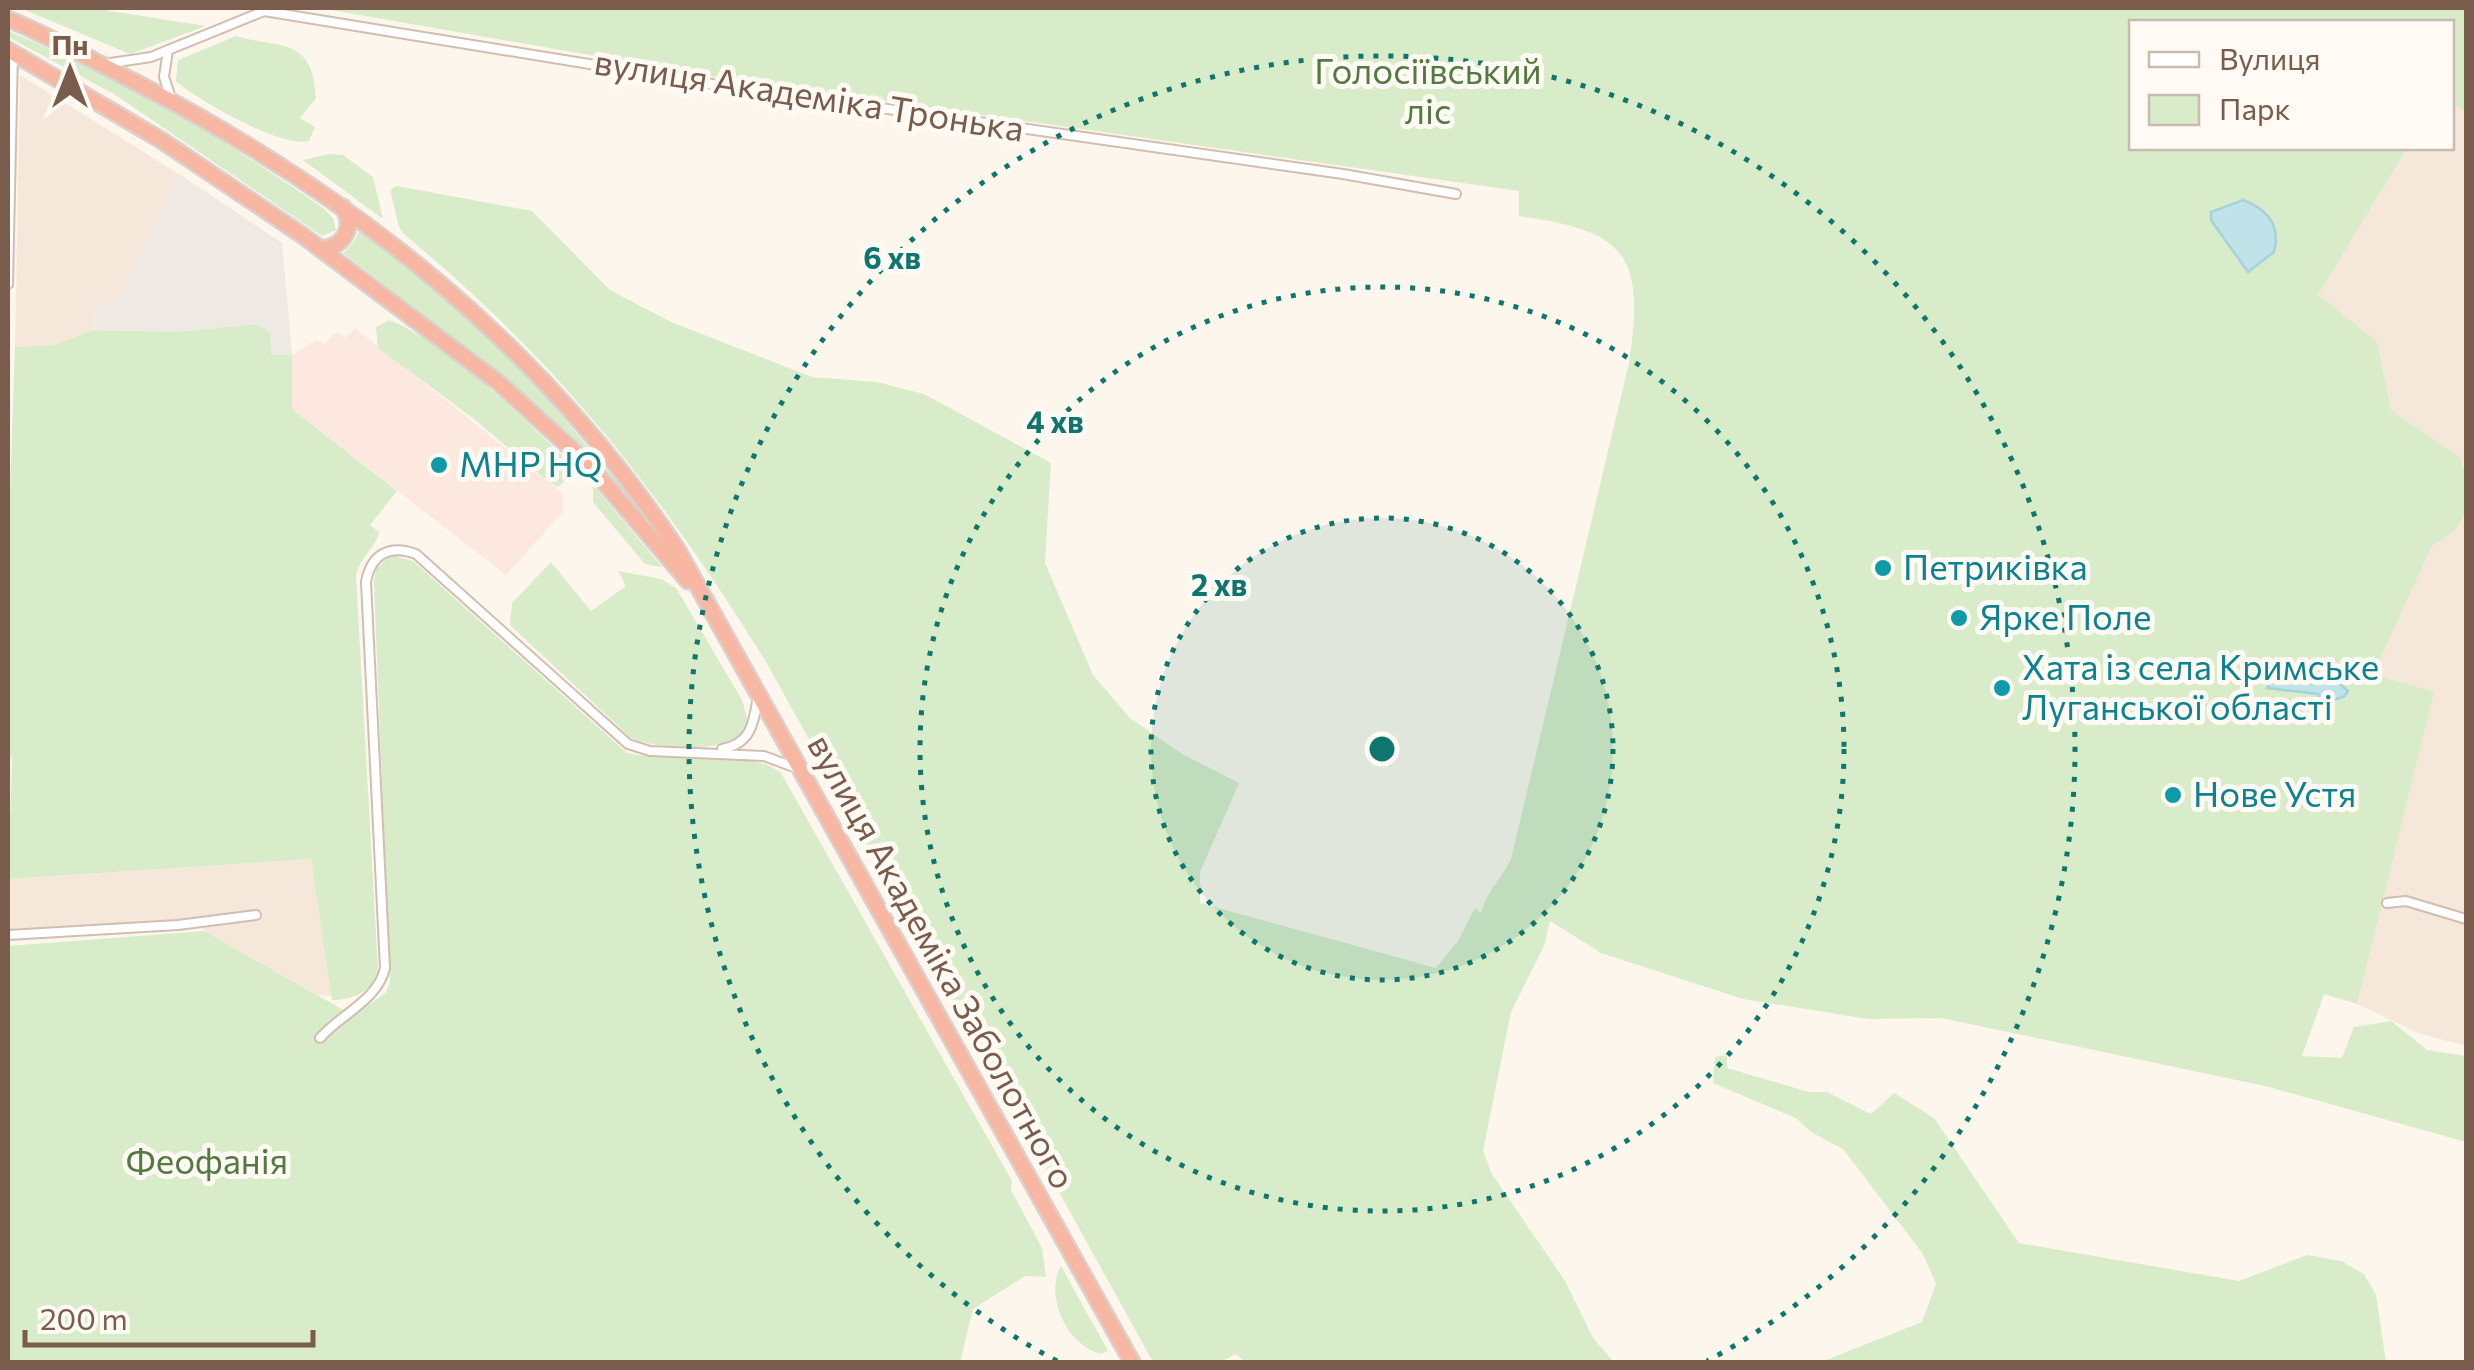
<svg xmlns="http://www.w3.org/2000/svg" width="2474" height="1370" viewBox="0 0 2474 1370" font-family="Commissioner,sans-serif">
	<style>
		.residential { fill: #f5e8da }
		.commercial { fill: #fde8e0 }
		.industrial { fill: #efe9e4 }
		.green { fill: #d8ecc9 }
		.water { fill: #bfe3e8; stroke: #a5d3da; stroke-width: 2.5 }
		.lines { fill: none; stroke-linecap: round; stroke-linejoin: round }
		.street-casing { stroke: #d1beb0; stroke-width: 12 }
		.highway-casing { stroke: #dad1cd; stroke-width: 19 }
		.street { stroke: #fff; stroke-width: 8 }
		.highway { stroke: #f7b7a3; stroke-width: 14 }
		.ring { fill: none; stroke: #0f766e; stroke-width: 5; stroke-dasharray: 5 10 }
		.culture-dot { fill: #0f9aa8; stroke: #fffaf3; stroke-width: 4 }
		.labels { text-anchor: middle; stroke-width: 10; stroke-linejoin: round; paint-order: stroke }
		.park-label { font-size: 35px; fill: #537a41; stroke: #fffaf3 }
		.street-label { font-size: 35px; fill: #7a5c4d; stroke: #fffaf3 }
		.culture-label { font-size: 35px; fill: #0d838f; stroke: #fffaf3; text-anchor: start }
		.centre { fill: #0f766e; stroke: #fffaf3; stroke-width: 5 }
		.ring-label { font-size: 30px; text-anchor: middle; font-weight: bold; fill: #0f766e; stroke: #fffaf3; stroke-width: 10; stroke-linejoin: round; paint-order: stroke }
	</style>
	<rect width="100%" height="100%" fill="#fdf6ec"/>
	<g class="residential">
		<polygon points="20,75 179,174 117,301 95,303 94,330 54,345 15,347"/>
		<polygon points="2452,105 2466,111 2466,475 2460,457 2391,410 2377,342 2317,295 2407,148 2452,148"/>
		<polygon points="2466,513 2466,1046 2418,1033 2357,1004 2433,693 2372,675 2432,546 2455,531"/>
		<polygon points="311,859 332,996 318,995 204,931 202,921 8,929 8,879"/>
	</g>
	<polygon class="commercial" points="355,328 563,494 563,512 506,575 292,409 292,355 316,340 324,344 337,332 345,338"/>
	<polygon class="industrial" points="179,174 282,243 292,355 271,355 257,324 177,332 95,330 95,303 117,301"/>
	<g class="green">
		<polygon points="20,8 91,8 206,26 130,54"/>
		<path d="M 320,8 L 2466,8 L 2466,111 L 2452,105 L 2452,22 L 2132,22 L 2132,148 L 2407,148 L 2318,295 L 2377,342 L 2391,410 L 2460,457 L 2466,475 L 2466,513 L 2455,531 L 2432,546 L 2373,674 L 2434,692 L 2357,1004 L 2324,994 L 2302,1056 L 2342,1058 L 2354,1027 L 2391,1021 L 2427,1050 L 2466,1056 L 2466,1142 L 2265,1086 L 1941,1018 L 1868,1019 L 1743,999 L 1601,953 L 1550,921 L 1544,946 L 1511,1012 L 1483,1151 L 1492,1174 L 1565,1281 L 1593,1338 L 1614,1362 L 1245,1362 L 1236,1354 L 1221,1362 L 1153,1362 L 765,660 C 659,491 560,363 405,235 L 399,227 L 390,190 L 397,186 L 532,211 L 610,290 L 671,322 L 812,377 L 877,382 L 924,394 L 1051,463 L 1045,563 L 1093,675 L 1130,718 L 1182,754 L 1239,783 L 1200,872 L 1200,903 L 1436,968 L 1458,941 L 1475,908 L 1481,913 C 1487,891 1501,879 1511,859 L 1629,363 C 1645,255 1627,231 1519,216 L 1519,191 L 715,77 Z"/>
		<path d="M 8,31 C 119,76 225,139 323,208 L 333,218 L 336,230 L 322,236 L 114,94 L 8,37 Z"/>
		<path d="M 236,36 C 278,49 313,35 316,98 L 300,118 L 315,127 L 309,141 C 283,149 197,100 176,81 L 178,60 Z"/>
		<polygon points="329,154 343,155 373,177 383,219 303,160"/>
		<polygon points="362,224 526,373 644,514 522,392 343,253 354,242"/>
		<path d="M 389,320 C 446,342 522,417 567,460 L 573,473 L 558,487 L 550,483 L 474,419 L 378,348 L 376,327 Z"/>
		<path d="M 257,324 L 270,333 L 271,355 L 292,355 L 292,409 L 397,491 L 370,525 L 379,532 C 376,548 359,558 356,576 L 378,970 C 372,992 354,1000 332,1000 L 311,859 L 8,879 L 12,757 L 8,756 L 8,545 L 15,347 L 54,345 L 94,330 L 177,332 Z"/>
		<polygon points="593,485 662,567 645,564 593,502"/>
		<path d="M 391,555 L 413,561 L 627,753 C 668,762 751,748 781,773 L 1012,1181 L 1011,1190 L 1042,1248 L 1046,1277 L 1025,1276 L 973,1309 L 960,1362 L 8,1362 L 8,946 L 204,931 L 354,1016 L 385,993 L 390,983 L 374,582 L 376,569 Z"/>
		<path d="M 551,562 L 591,611 L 626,586 L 618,571 L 661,579 L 676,588 L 742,700 L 748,721 L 743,736 C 721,752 655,750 630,737 L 510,625 L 512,603 Z"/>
		<polygon points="1727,1055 1727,1068 1809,1092 1827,1092 1871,1114 1894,1093 1934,1118 2019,1243 2239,1281 2307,1255 2341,1261 2364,1274 2376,1295 2386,1362 1821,1362 1922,1322 1936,1284 1923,1254 1843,1149 1811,1132 1796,1118 1713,1083 1715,1057"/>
		<path d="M 1061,1266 L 1108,1351 L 1101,1354 C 1067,1346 1044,1296 1061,1266 Z"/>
	</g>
	<g class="water">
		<path d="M 2243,200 C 2267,209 2281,225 2274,252 L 2248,272 L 2211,220 L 2211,212 Z"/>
		<polygon points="2272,678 2333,678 2348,691 2344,697 2321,703 2318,694 2267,688"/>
	</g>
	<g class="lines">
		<defs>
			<g id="street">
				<polyline points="168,50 164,77 171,98"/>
				<polyline points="104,64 151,57 264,11 712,84 1343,174 1456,194"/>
				<polyline points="8,284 13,52"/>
				<path d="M 722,749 C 752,743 753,724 758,697"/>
				<polyline points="2387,903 2406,901 2466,919"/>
				<polyline points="8,935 178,925 256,915"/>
				<path d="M 320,1038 C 341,1014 378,1000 385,968 L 366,582 C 371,554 390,544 416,554 L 628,744 L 650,751 L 764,756 L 799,769"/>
			</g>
			<g id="highway">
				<path d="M 8,19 C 52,37 94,61 137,83 C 354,196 540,343 677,549 L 1132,1362"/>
				<polyline points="8,50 161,140 302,235 499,383 590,466 688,581"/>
				<path d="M 322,249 C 344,246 355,228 343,207"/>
			</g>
		</defs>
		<use href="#street" class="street-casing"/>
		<use href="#highway" class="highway-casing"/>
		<use href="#street" class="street"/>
		<use href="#highway" class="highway"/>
	</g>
	<circle cx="1382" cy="749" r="231" fill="#0f766e" fill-opacity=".12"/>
	<g class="ring">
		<circle cx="1382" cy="749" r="231"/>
		<circle cx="1382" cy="749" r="462"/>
		<path d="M1057 1361A693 693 0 1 1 1707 1361"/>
	</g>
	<g class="culture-dot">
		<circle cx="439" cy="465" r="10"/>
		<circle cx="1883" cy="568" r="10"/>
		<circle cx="1959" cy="618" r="10"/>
		<circle cx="2002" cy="688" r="10"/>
		<circle cx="2173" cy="795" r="10"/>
	</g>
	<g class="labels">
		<g class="park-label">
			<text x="1428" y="84">Голосіївський<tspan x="1428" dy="40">ліс</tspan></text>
			<text x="207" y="1174">Феофанія</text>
		</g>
		<g class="street-label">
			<text transform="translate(809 96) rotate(9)" y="12">вулиця Академіка Тронька</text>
			<text transform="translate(941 962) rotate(61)" y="12">вулиця Академіка Заболотного</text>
		</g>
		<g class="culture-label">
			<text x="459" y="477">MHP HQ</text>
			<text x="1903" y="580">Петриківка</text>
			<text x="1979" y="630">Ярке Поле</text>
			<text x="2022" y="680">Хата iз села Кримське<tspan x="2022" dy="40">Луганської області</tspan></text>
			<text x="2193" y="807">Нове Устя</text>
		</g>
	</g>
	<circle cx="1382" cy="749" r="15" class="centre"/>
	<g class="ring-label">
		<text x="892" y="269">6 хв</text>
		<text x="1055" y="433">4 хв</text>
		<text x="1219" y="596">2 хв</text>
	</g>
	<rect width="2474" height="1370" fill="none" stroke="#7a5c4d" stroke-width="20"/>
	<rect x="2129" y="20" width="325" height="130" fill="#fffaf3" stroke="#cabbb1" stroke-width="2.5"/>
	<rect x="2149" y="52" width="50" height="15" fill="#ffffff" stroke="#cabbb1" stroke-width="2.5"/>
	<text x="2219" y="70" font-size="30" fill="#7a5c4d">Вулиця</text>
	<rect x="2149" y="95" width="50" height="30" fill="#d8ecc9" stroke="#cabbb1" stroke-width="2.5"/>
	<text x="2219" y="120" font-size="30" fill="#7a5c4d">Парк</text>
	<g transform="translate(70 70)" stroke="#fffaf3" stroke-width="8" paint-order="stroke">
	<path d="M0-8L18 38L0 25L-18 38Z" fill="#7a5c4d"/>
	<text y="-15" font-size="28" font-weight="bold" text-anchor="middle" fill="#7a5c4d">Пн</text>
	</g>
	<path d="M25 1330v15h288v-15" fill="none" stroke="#7a5c4d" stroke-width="5"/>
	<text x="40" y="1330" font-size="30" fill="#7a5c4d" stroke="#fffaf3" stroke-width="8" paint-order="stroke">200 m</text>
</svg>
